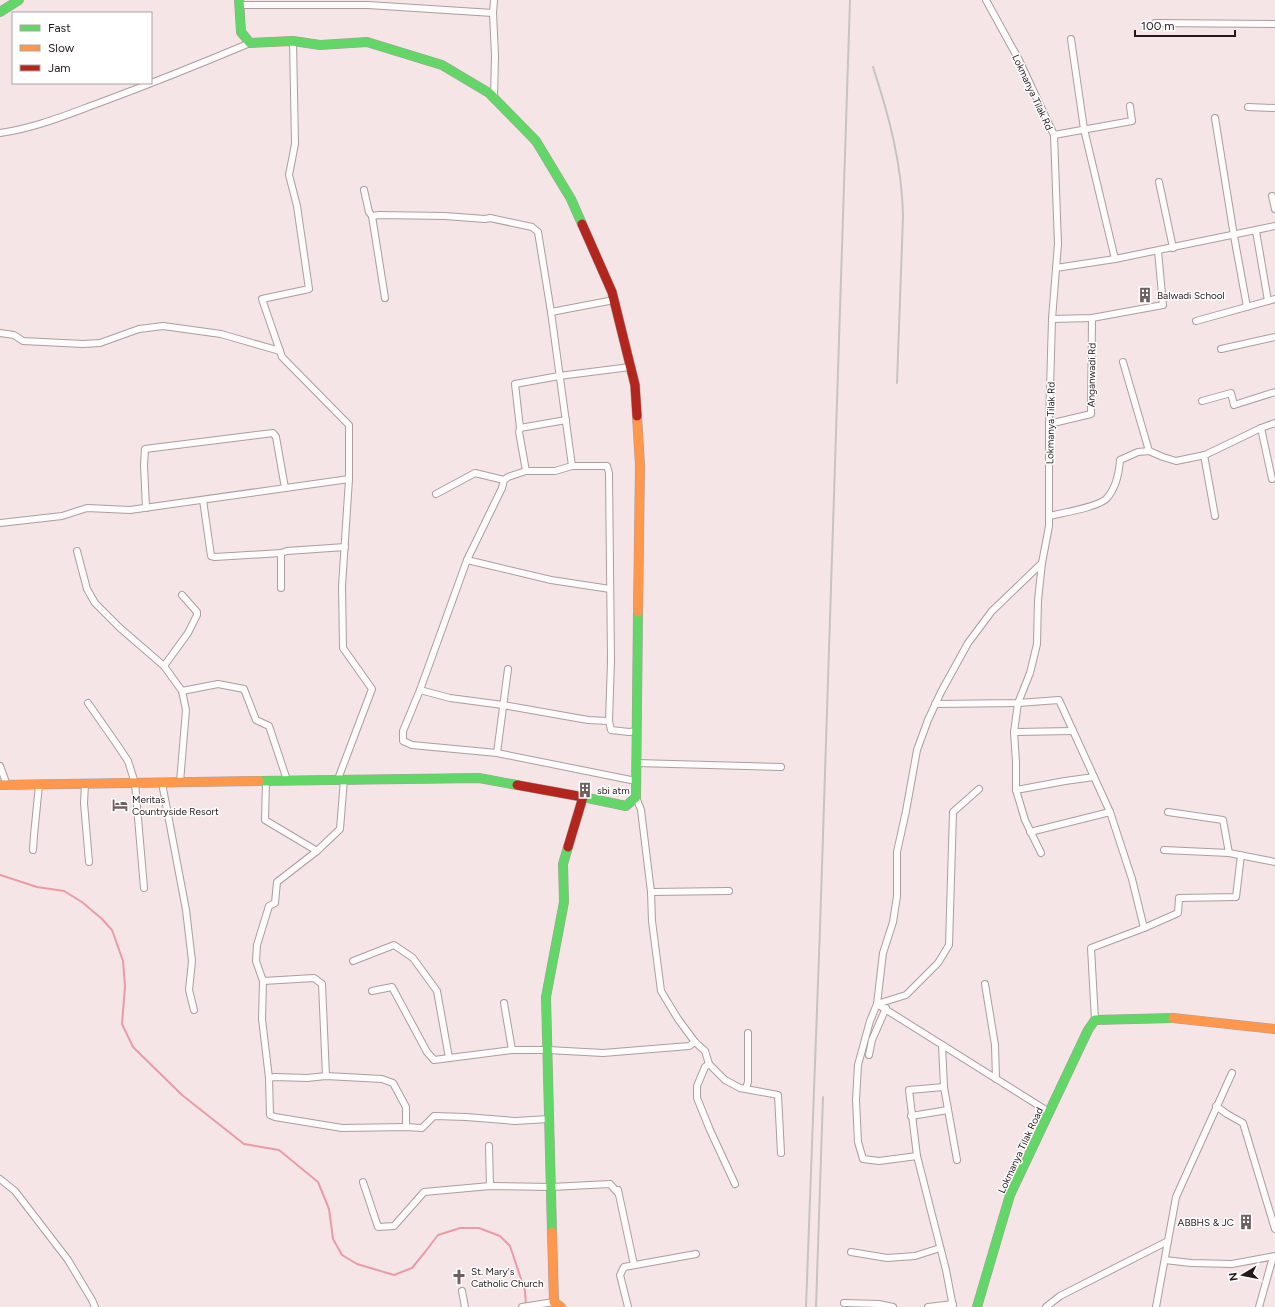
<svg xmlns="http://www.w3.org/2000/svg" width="1275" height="1307" viewBox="0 0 1275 1307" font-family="Figtree,sans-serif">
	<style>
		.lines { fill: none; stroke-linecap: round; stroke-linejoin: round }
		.stream { stroke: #e99ca5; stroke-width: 2 }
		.street-casing { stroke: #ab9e9e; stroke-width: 8 }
		.fast-casing { stroke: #ab9e9e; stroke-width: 10 }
		.slow-casing { stroke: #ab9e9e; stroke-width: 10 }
		.jam-casing { stroke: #ab9e9e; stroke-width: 10 }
		.street { stroke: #fefbfb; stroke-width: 6 }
		.fast { stroke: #63d668; stroke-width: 9 }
		.slow { stroke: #ff974d; stroke-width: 9 }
		.jam { stroke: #b3261e; stroke-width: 9 }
		.rail { stroke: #c7c3c3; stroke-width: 2 }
		.labels { text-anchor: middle; stroke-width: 3; stroke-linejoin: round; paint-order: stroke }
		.street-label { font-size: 10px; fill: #24191a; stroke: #fff }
		.poi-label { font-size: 10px; fill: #24191a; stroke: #fff; text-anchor: start }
	</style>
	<rect width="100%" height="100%" fill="#f6e5e6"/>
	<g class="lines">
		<polyline class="stream" points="0,875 37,887 64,891 82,902 102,919 112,930 123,961 125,986 122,1024 133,1047 182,1095 244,1144 279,1150 318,1182 329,1209 333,1239 342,1255 357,1264 394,1275 412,1268 425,1252 438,1235 460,1228 479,1228 500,1236 510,1246 525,1291 526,1306"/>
		<defs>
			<g id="street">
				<polyline points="986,0 1019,60 1054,135 1058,244 1052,319 1049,424 1049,526 1042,563 1038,600 1037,644 1030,673 1018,703 1014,732 1016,762 1016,790 1025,820 1041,853"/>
				<polyline points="239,5 368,5 493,13 494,0"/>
				<polyline points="493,13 495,56 494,98"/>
				<polyline points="1155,23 1275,24"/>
				<polyline points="1071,39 1084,129 1115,259"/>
				<polyline points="293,41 295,144 289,175 297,206 309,289 262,299 282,357 349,425 349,479 342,586 343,648 372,689 338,779"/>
				<polyline points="1248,107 1275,108"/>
				<polyline points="1215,118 1234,236 1247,307"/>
				<path d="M 0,133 C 35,128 66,115 99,103 C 150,84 200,64 250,43"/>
				<polyline points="1054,135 1132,121 1130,106"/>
				<polyline points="1159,182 1173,248"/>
				<polyline points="364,190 369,212 372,216 385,298"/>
				<polyline points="1272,196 1275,209"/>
				<polyline points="372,216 379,215 445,216 485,219 490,218 532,227 538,232 551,312 572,466"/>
				<polyline points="1256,231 1268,301"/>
				<polyline points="1056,268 1115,259 1275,226"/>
				<polyline points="551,312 614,300"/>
				<polyline points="1052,319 1092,318 1163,305 1158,251"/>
				<polyline points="1196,321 1275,299"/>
				<polyline points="0,333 14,335 23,341 83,344 100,343 139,329 163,326 221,334 280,351"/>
				<polyline points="1221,349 1275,337"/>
				<polyline points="1123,362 1149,451"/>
				<polyline points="1202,401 1231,393 1234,405 1275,392"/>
				<polyline points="1049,424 1091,414 1092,318"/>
				<polyline points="520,428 566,420"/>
				<polyline points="1261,428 1272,479"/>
				<polyline points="1204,455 1215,516"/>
				<polyline points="526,471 519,432 520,428 515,384 559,376 630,367"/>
				<polyline points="436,494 475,473 504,480"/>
				<polyline points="203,500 211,556 215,557 281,553 287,551 345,547"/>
				<polyline points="146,508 144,465 145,449 273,433 276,437 285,488"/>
				<path d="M 1049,516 C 1061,513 1100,507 1107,498 C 1116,488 1119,473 1120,460 L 1138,452 L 1149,451 L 1163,457 L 1176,461 L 1205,455 L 1261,428 L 1275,423"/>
				<polyline points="0,523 62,516 87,508 130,510 349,479"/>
				<polyline points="77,551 87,589 95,603 120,628 164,666 182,691 186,710 180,782"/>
				<polyline points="281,553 281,588"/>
				<polyline points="467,560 551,580 610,589"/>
				<polyline points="1042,563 992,611 968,643 941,692 928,720 917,750 906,811 897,852 897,896 893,922 883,953 877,1004 1049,1112"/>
				<polyline points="164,666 188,633 197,615 197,612 182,595"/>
				<polyline points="420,690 450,698 503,705 588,720 609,721"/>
				<polyline points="182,691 218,684 244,689 256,720 269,726 287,780"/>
				<polyline points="88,703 116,743 128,761 135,783 144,888"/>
				<polyline points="935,704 1018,703 1059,700 1110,812 1132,879 1144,928"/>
				<polyline points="1014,732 1073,731"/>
				<polyline points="497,753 508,669"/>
				<polyline points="636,763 781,767"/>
				<polyline points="0,766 7,785"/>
				<polyline points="344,779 340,829 317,851 277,882 275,903 269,906 257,945 256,961 263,981 262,1019 269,1078 270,1115 275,1117 342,1128 406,1127 422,1128 434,1116 466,1117 515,1121 549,1119"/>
				<polyline points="266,781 265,820 317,851"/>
				<polyline points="636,781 497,753 412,745 403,741 403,731 420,690 467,560 502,488 504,480 508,477 526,471 555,471 572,466 607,466 609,473 611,661 609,721 611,730 629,732 637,731"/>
				<polyline points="162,783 186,910 192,961 189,990 194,1010"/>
				<polyline points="85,784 84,803 89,862"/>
				<polyline points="1016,790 1065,781 1094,777"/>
				<polyline points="636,797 641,810 651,892 652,921 661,991 678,1019 695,1042 705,1051 709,1064 725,1080 740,1088 778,1095 781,1153"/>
				<polyline points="1168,812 1223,820 1229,853"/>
				<polyline points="1030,832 1110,812"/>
				<polyline points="33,850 34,835 39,785"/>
				<polyline points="1164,850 1229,853 1275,862"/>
				<polyline points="651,892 729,891"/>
				<polyline points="353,961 394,945 413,958 437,991 449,1058"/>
				<polyline points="263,981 314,978 322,984 326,1076"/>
				<polyline points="985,984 995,1045 996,1079"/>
				<polyline points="372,991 392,987 427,1052 434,1060 512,1050 548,1050 603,1053 689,1046 695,1042"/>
				<polyline points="504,1003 512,1050"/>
				<polyline points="1095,1020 1091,948 1144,928 1178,913 1179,898 1236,897 1241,855"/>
				<polyline points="942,1045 944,1087"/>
				<polyline points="869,1055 872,1040 886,1008"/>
				<polyline points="709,1064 705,1067 697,1086 697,1098 710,1130 735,1184"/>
				<polyline points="269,1078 275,1077 307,1078 326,1076 382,1079 393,1083 406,1107 406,1127"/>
				<polyline points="746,1088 748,1082 748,1033"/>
				<polyline points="1216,1106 1227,1114 1243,1123 1275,1229"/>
				<polyline points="911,1116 948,1110"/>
				<polyline points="489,1146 490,1186"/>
				<polyline points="917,1156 879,1161 863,1159 858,1142 856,1100 858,1065 870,1021 877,1004 906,995 938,963 949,945 953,812 979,789"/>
				<polyline points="0,1179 15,1191 68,1260 92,1300 95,1307"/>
				<polyline points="363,1182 378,1227 394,1226 424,1192 490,1186 551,1187 610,1184 618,1193"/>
				<polyline points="618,1190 634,1265"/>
				<polyline points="851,1252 887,1258 915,1256 940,1248"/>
				<polyline points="1165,1260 1191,1263 1232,1264 1275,1256"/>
				<polyline points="462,1291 465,1307"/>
				<polyline points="844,1303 879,1304 893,1307"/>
				<polyline points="522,1307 554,1302"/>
				<polyline points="628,1307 620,1275 624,1267 696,1254"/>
				<polyline points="928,1307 953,1304"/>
				<polyline points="953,1307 946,1270 917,1156 909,1090 944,1087 957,1160"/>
				<polyline points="1046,1307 1060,1296 1168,1241"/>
				<polyline points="1156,1307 1176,1197 1232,1073"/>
				<polyline points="1259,1307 1273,1257"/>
			</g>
			<g id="fast">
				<polyline points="239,0 241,32 250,43 293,41 320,45 367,42 442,65 489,93 536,141 571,199 582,224"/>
				<polyline points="0,12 19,0"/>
				<polyline points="259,781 479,778 517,785"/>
				<polyline points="583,797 626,806 636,797 638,612"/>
				<polyline points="552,1232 546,997 564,902 563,864 568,847"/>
				<polyline points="977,1307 1010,1195 1088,1030 1095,1020 1173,1018"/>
			</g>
			<g id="slow">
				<polyline points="637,416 640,465 638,612"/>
				<polyline points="0,785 259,781"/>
				<polyline points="1173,1018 1275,1029"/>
				<polyline points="552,1232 554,1302 561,1307"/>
			</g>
			<g id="jam">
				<polyline points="582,224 612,292 635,385 637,416"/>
				<polyline points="517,785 583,797 568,847"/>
			</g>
		</defs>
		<use href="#street" class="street-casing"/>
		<use href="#fast" class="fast-casing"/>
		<use href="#slow" class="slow-casing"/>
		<use href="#jam" class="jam-casing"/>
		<use href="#street" class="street"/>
		<use href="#fast" class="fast"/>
		<use href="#slow" class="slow"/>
		<use href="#jam" class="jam"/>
		<g class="rail">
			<path d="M 873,67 C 889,116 902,164 903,216 L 897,383"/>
			<polyline points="806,1307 820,928 850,0"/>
			<polyline points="816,1307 823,1097"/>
		</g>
	</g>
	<defs>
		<symbol id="building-bare" viewBox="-9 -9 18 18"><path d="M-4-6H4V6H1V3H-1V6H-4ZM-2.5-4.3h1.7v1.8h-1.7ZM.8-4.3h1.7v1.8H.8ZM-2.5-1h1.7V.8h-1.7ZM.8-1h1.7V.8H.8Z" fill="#6e6061" stroke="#fff" stroke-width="2.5" paint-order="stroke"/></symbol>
		<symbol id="hotel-bare" viewBox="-9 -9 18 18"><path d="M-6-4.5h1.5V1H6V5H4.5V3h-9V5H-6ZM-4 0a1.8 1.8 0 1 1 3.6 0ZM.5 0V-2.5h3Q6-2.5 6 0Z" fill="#6e6061" stroke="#fff" stroke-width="2.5" paint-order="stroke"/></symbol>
		<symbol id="church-bare" viewBox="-9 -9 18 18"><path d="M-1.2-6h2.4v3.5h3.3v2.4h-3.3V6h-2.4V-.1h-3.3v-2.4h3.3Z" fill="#6e6061" stroke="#fff" stroke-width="2.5" paint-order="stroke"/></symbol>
	</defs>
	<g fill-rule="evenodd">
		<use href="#building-bare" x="1134" y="284" width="22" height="22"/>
		<use href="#building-bare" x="574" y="779" width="22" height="22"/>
		<use href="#hotel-bare" x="109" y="794" width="22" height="22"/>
		<use href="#building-bare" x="1235" y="1211" width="22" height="22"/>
		<use href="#church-bare" x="448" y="1266" width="22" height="22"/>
	</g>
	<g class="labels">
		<g class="street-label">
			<text transform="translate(1033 92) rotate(65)" y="4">Lokmanya Tilak Rd</text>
			<text transform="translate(1091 375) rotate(-89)" y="4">Anganwadi Rd</text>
			<text transform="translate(1050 423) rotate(-89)" y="4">Lokmanya Tilak Rd</text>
			<text transform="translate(1020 1150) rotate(-65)" y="4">Lokmanya Tilak Road</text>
		</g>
		<g class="poi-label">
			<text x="1157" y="299">Balwadi School</text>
			<text x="597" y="794">sbi atm</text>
			<text x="132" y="803">Meritas<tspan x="132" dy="12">Countryside Resort</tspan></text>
			<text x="1234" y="1226" text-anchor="end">ABBHS &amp; JC</text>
			<text x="471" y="1275">St. Mary's<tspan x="471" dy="12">Catholic Church</tspan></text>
		</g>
	</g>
	<rect x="12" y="12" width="140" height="72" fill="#ffffff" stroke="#a7a3a3"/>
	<rect x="20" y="25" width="20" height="6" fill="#63d668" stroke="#a7a3a3"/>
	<text x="48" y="32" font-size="12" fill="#24191a">Fast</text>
	<rect x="20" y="45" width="20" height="6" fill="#ff974d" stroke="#a7a3a3"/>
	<text x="48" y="52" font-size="12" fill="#24191a">Slow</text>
	<rect x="20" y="65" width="20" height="6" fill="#b3261e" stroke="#a7a3a3"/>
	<text x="48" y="72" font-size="12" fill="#24191a">Jam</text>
	<g transform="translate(1243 1275) rotate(260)" stroke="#ffffff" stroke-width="3" paint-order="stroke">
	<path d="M0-3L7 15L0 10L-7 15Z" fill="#24191a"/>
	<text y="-6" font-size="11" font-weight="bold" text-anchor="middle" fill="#24191a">N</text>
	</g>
	<path d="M1135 30v6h100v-6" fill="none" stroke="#24191a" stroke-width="2"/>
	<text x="1141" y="30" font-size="12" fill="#24191a" stroke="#ffffff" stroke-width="3" paint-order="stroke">100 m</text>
</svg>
